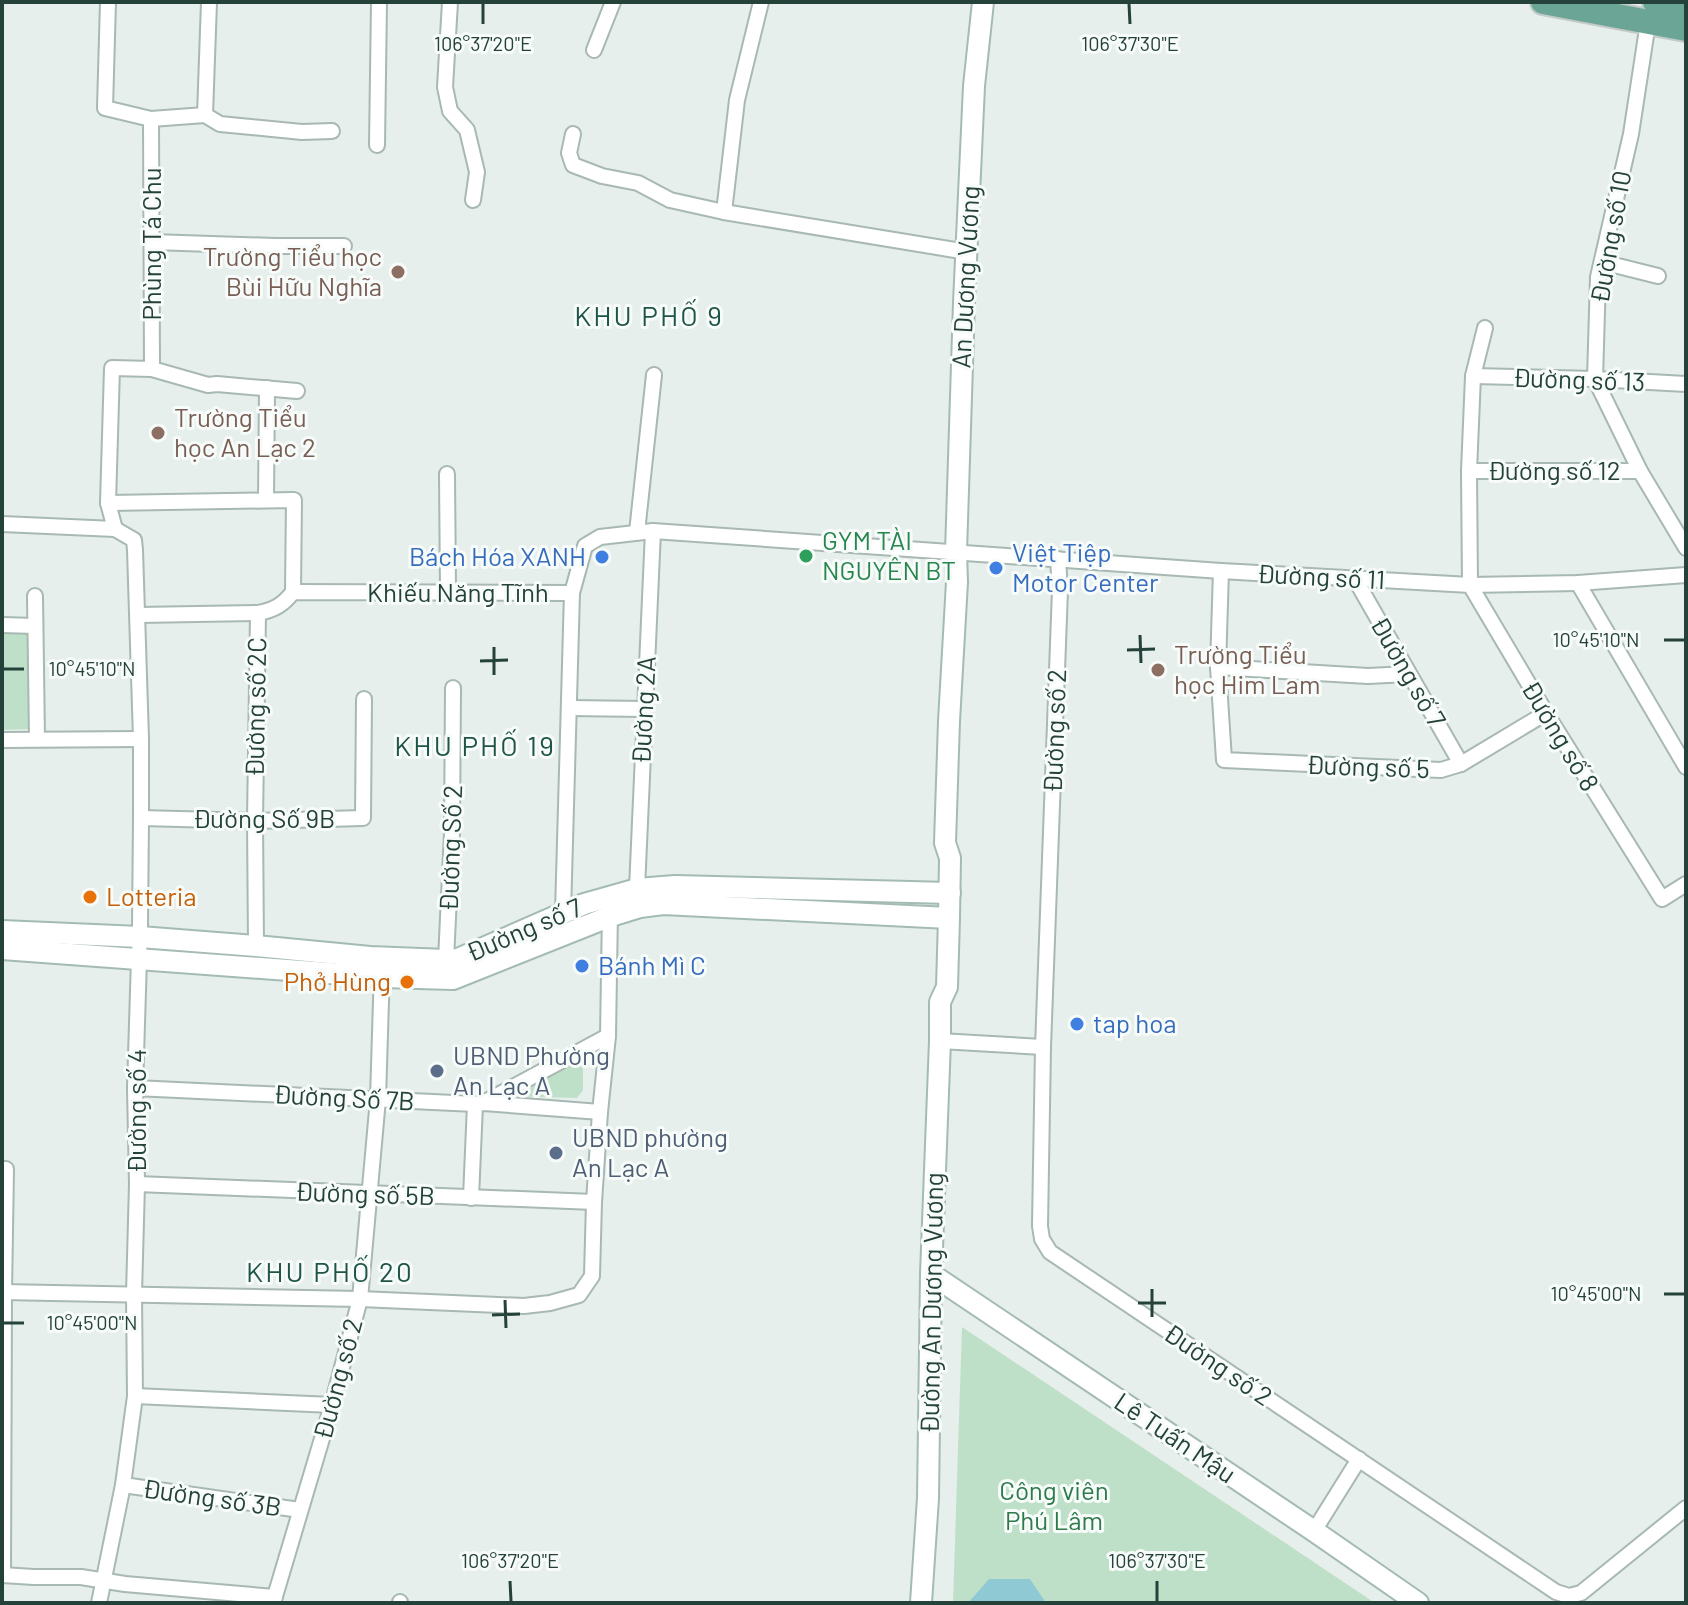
<svg xmlns="http://www.w3.org/2000/svg" width="1688" height="1605" viewBox="0 0 1688 1605" font-family="Barlow,sans-serif">
	<style>
		.green { fill: #bfe0c8 }
		.water { fill: #8ec9d4 }
		.lines { fill: none; stroke-linecap: round; stroke-linejoin: round }
		.street-casing { stroke: #a8b8b2; stroke-width: 18 }
		.secondary-casing { stroke: #a4bbb3; stroke-width: 24 }
		.primary-casing { stroke: #c2cac8; stroke-width: 28 }
		.street { stroke: #fff; stroke-width: 14 }
		.secondary { stroke: #fff; stroke-width: 20 }
		.primary { stroke: #6aa596; stroke-width: 24 }
		.ticks { fill: none; stroke: #24423a; stroke-width: 3 }
		.education-dot { fill: #8d6e63; stroke: #f7fbf9; stroke-width: 3 }
		.leisure-dot { fill: #2e9e5b; stroke: #f7fbf9; stroke-width: 3 }
		.shop-dot { fill: #3f7fe0; stroke: #f7fbf9; stroke-width: 3 }
		.food-dot { fill: #e8710a; stroke: #f7fbf9; stroke-width: 3 }
		.service-dot { fill: #5c6f8a; stroke: #f7fbf9; stroke-width: 3 }
		.labels { text-anchor: middle; stroke-width: 6; stroke-linejoin: round; paint-order: stroke }
		.street-label { font-size: 26px; fill: #24423a; stroke: #f7fbf9 }
		.education-label { font-size: 26px; fill: #785e54; stroke: #f7fbf9; text-anchor: start }
		.leisure-label { font-size: 26px; fill: #27864d; stroke: #f7fbf9; text-anchor: start }
		.shop-label { font-size: 26px; fill: #366cbe; stroke: #f7fbf9; text-anchor: start }
		.food-label { font-size: 26px; fill: #c56008; stroke: #f7fbf9; text-anchor: start }
		.service-label { font-size: 26px; fill: #4e5e75; stroke: #f7fbf9; text-anchor: start }
		.park-label { font-size: 26px; fill: #2d7a4b; stroke: #f7fbf9 }
		.neighbourhood-label { font-size: 28px; letter-spacing: 2px; fill: #1f5548; stroke: #f7fbf9 }
		.ticks-label { font-size: 20px; text-anchor: middle; fill: #24423a; stroke: #f7fbf9; stroke-width: 6; stroke-linejoin: round; paint-order: stroke }
	</style>
	<rect width="100%" height="100%" fill="#e6efeb"/>
	<g class="green">
		<polygon points="2,633 29,633 30,729 2,730"/>
		<polygon points="577,1056 583,1060 583,1090 577,1098 506,1096"/>
		<polygon points="962,1327 1375,1603 953,1603"/>
	</g>
	<polygon class="water" points="989,1579 1030,1579 1046,1603 968,1603"/>
	<g class="lines">
		<defs>
			<g id="street">
				<polyline points="108,2 105,108 151,119 152,369 112,368 108,503 115,529"/>
				<polyline points="450,2 445,87 450,111 467,130 477,172 473,200"/>
				<polyline points="1649,16 1631,134 1598,277 1595,379 1640,471 1686,548"/>
				<polyline points="594,50 613,2"/>
				<polyline points="205,115 220,124 302,132 332,131"/>
				<polyline points="151,119 205,115 209,2"/>
				<polyline points="573,134 569,153 573,165 602,176 638,183 670,200 724,212 967,252"/>
				<polyline points="377,145 379,2"/>
				<polyline points="724,212 737,100 761,2"/>
				<polyline points="152,242 275,246 344,246"/>
				<polyline points="1602,262 1658,276"/>
				<polyline points="1485,328 1473,376 1469,471 1470,585 1546,713 1662,899 1686,884"/>
				<polyline points="152,369 208,385 217,384 297,391"/>
				<polyline points="1473,376 1595,379 1686,384"/>
				<polyline points="1469,471 1640,471"/>
				<polyline points="447,474 448,591"/>
				<polyline points="266,500 267,388"/>
				<polyline points="108,503 294,500 293,592"/>
				<polyline points="2,524 115,529 134,540 135,550 141,739 141,818 140,926 135,1088 137,1184 134,1294 135,1396 123,1485 99,1603"/>
				<polyline points="637,532 654,375"/>
				<polyline points="1058,559 1060,590 1043,1047 1040,1226 1042,1239 1050,1252 1556,1592 1569,1596 1581,1593 1686,1508"/>
				<polyline points="1221,571 1218,667 1224,760 1441,770 1461,764 1546,713"/>
				<polyline points="1355,579 1461,764"/>
				<polyline points="1578,583 1686,767"/>
				<polyline points="35,596 37,739"/>
				<path d="M 138,615 L 258,613 C 274,610 283,605 293,592 L 572,593"/>
				<polyline points="2,625 35,626"/>
				<polyline points="1218,667 1368,676 1408,674"/>
				<polyline points="569,708 644,709"/>
				<polyline points="2,740 141,739"/>
				<polyline points="141,818 255,821 363,818 364,699"/>
				<polyline points="637,889 653,531"/>
				<polyline points="563,913 572,593 585,546 600,537 653,531 1221,571 1470,585 1578,583 1686,575"/>
				<polyline points="256,946 255,821 258,613"/>
				<polyline points="446,960 452,833 453,688"/>
				<polyline points="940,1041 1043,1047"/>
				<polyline points="135,1088 475,1104 484,1103 600,1112"/>
				<polyline points="485,1102 608,1036"/>
				<polyline points="2,1169 6,1169 4,1292 3,1575"/>
				<polyline points="137,1184 594,1202"/>
				<polyline points="471,1198 475,1104"/>
				<polyline points="2,1292 360,1299 524,1306 550,1303 579,1295 592,1276 594,1202 600,1112 608,1036 610,911"/>
				<polyline points="135,1396 332,1405"/>
				<polyline points="123,1485 300,1510"/>
				<polyline points="1314,1531 1359,1459"/>
				<polyline points="2,1575 34,1577 81,1577 125,1584 275,1597"/>
				<polyline points="273,1603 332,1405 360,1299 378,1099 382,968"/>
				<polyline points="400,1603 400,1602"/>
			</g>
			<g id="secondary">
				<polyline points="2,931 140,937 256,946 370,957 446,960 458,959 584,904 637,889 675,886 950,893"/>
				<polyline points="2,949 382,977 453,979 611,916 640,907 663,904 949,918"/>
				<polyline points="931,1274 1314,1531 1418,1603"/>
				<polyline points="921,1603 928,1498 931,1274 940,1041 940,1002 947,987 949,918 950,858 945,843 949,721 957,582 956,552 964,303 974,86 983,2"/>
			</g>
			<g id="primary">
				<polyline points="1543,2 1686,29"/>
				<polyline points="1655,2 1686,8"/>
			</g>
		</defs>
		<use href="#street" class="street-casing"/>
		<use href="#secondary" class="secondary-casing"/>
		<use href="#primary" class="primary-casing"/>
		<use href="#street" class="street"/>
		<use href="#secondary" class="secondary"/>
		<use href="#primary" class="primary"/>
	</g>
	<path class="ticks" d="M 483,4 L 483,24M 1129,4 L 1130,24M 1140,635 L 1141,663M 1664,640 L 1684,640M 494,647 L 494,675M 1127,650 L 1155,649M 480,661 L 508,660M 4,669 L 24,669M 1152,1289 L 1152,1317M 1664,1294 L 1684,1294M 505,1300 L 506,1328M 1138,1303 L 1166,1303M 492,1315 L 520,1314M 4,1323 L 24,1323M 510,1581 L 511,1601M 1157,1581 L 1157,1601"/>
	<g class="education-dot">
		<circle cx="398" cy="272" r="8"/>
		<circle cx="158" cy="433" r="8"/>
		<circle cx="1158" cy="670" r="8"/>
	</g>
	<circle class="leisure-dot" cx="806" cy="556" r="8"/>
	<g class="shop-dot">
		<circle cx="602" cy="557" r="8"/>
		<circle cx="996" cy="568" r="8"/>
		<circle cx="582" cy="966" r="8"/>
		<circle cx="1077" cy="1024" r="8"/>
	</g>
	<g class="food-dot">
		<circle cx="90" cy="897" r="8"/>
		<circle cx="407" cy="982" r="8"/>
	</g>
	<g class="service-dot">
		<circle cx="437" cy="1071" r="8"/>
		<circle cx="556" cy="1153" r="8"/>
	</g>
	<g class="labels">
		<g class="street-label">
			<text transform="translate(1611 237) rotate(-80)" y="9">Đường số 10</text>
			<text transform="translate(152 244) rotate(-90)" y="9">Phùng Tá Chu</text>
			<text transform="translate(966 277) rotate(-87)" y="9">An Dương Vương</text>
			<text transform="translate(1579 380) rotate(2)" y="9">Đường số 13</text>
			<text x="1554" y="480">Đường số 12</text>
			<text transform="translate(1321 577) rotate(3)" y="9">Đường số 11</text>
			<text x="458" y="602">Khiếu Năng Tĩnh</text>
			<text transform="translate(1408 672) rotate(60)" y="9">Đường số 7</text>
			<text transform="translate(256 707) rotate(-89)" y="9">Đường số 2C</text>
			<text transform="translate(644 710) rotate(-87)" y="9">Đường 2A</text>
			<text transform="translate(1055 731) rotate(-88)" y="9">Đường số 2</text>
			<text transform="translate(1560 736) rotate(59)" y="9">Đường số 8</text>
			<text transform="translate(1368 767) rotate(2)" y="9">Đường số 5</text>
			<text x="264" y="828">Đường Số 9B</text>
			<text transform="translate(451 848) rotate(-88)" y="9">Đường Số 2</text>
			<text transform="translate(524 930) rotate(-23)" y="9">Đường số 7</text>
			<text transform="translate(344 1098) rotate(3)" y="9">Đường Số 7B</text>
			<text transform="translate(137 1111) rotate(-90)" y="9">Đường số 4</text>
			<text transform="translate(365 1194) rotate(2)" y="9">Đường số 5B</text>
			<text transform="translate(932 1303) rotate(-89)" y="9">Đường An Dương Vương</text>
			<text transform="translate(1218 1365) rotate(34)" y="9">Đường số 2</text>
			<text transform="translate(338 1379) rotate(-75)" y="9">Đường số 2</text>
			<text transform="translate(1175 1438) rotate(34)" y="9">Lê Tuấn Mậu</text>
			<text transform="translate(212 1498) rotate(8)" y="9">Đường số 3B</text>
		</g>
		<g class="education-label">
			<text x="382" y="266" text-anchor="end">Trường Tiểu học<tspan x="382" dy="30">Bùi Hữu Nghĩa</tspan></text>
			<text x="174" y="427">Trường Tiểu<tspan x="174" dy="30">học An Lạc 2</tspan></text>
			<text x="1174" y="664">Trường Tiểu<tspan x="1174" dy="30">học Him Lam</tspan></text>
		</g>
		<g class="leisure-label">
			<text x="822" y="550">GYM TÀI<tspan x="822" dy="30">NGUYÊN BT</tspan></text>
		</g>
		<g class="shop-label">
			<text x="1012" y="562">Việt Tiệp<tspan x="1012" dy="30">Motor Center</tspan></text>
			<text x="586" y="566" text-anchor="end">Bách Hóa XANH</text>
			<text x="598" y="975">Bánh Mì C</text>
			<text x="1093" y="1033">tap hoa</text>
		</g>
		<g class="food-label">
			<text x="106" y="906">Lotteria</text>
			<text x="391" y="991" text-anchor="end">Phở Hùng</text>
		</g>
		<g class="service-label">
			<text x="453" y="1065">UBND Phường<tspan x="453" dy="30">An Lạc A</tspan></text>
			<text x="572" y="1147">UBND phường<tspan x="572" dy="30">An Lạc A</tspan></text>
		</g>
		<g class="park-label">
			<text x="1054" y="1500">Công viên<tspan x="1054" dy="30">Phú Lâm</tspan></text>
		</g>
		<g class="neighbourhood-label">
			<text x="649" y="326">KHU PHỐ 9</text>
			<text x="475" y="756">KHU PHỐ 19</text>
			<text x="330" y="1282">KHU PHỐ 20</text>
		</g>
	</g>
	<g class="ticks-label">
		<text x="483" y="51">106°37'20"E</text>
		<text x="1130" y="51">106°37'30"E</text>
		<text x="1596" y="647">10°45'10"N</text>
		<text x="92" y="676">10°45'10"N</text>
		<text x="1596" y="1301">10°45'00"N</text>
		<text x="92" y="1330">10°45'00"N</text>
		<text x="510" y="1568">106°37'20"E</text>
		<text x="1157" y="1568">106°37'30"E</text>
	</g>
	<rect width="1688" height="1605" fill="none" stroke="#24423a" stroke-width="8"/>
</svg>
